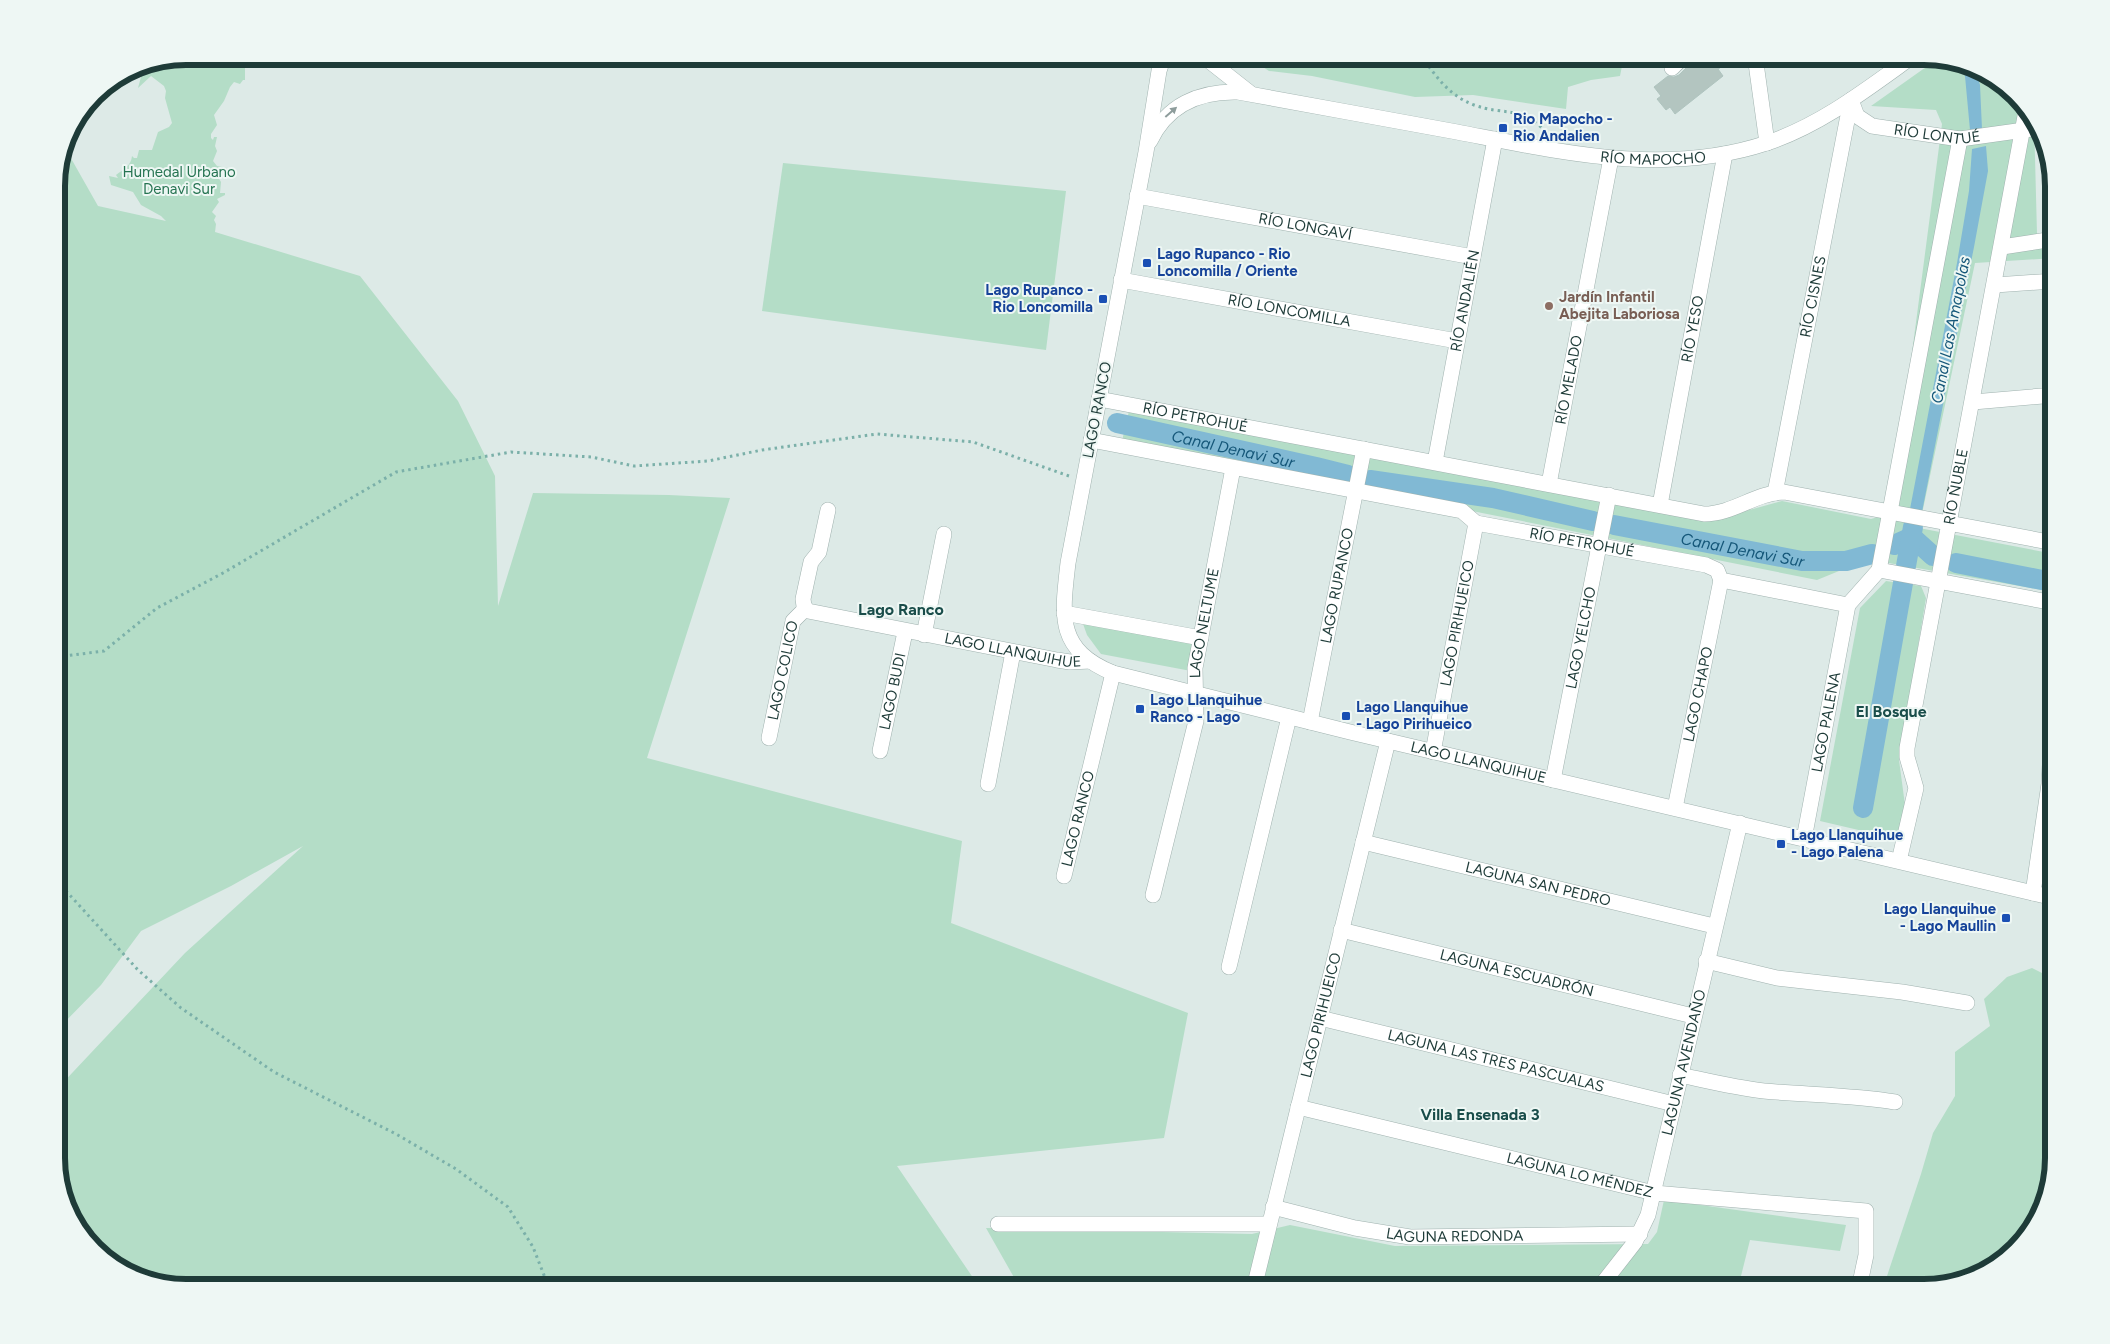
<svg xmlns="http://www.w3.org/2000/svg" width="2110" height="1344" viewBox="0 0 2110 1344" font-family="Figtree,sans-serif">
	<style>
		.green { fill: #b4ddc7 }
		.water { fill: #81b9d4 }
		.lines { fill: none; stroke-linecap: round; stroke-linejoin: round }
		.canal { stroke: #81b9d4; stroke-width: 20 }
		.building { fill: #b3c5c0; stroke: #afc4bf }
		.minor-casing { stroke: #a0b2af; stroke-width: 16 }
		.path { stroke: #7bb0a9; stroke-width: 3; stroke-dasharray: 2.5 4; stroke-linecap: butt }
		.minor { stroke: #fff; stroke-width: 15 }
		.oneway { fill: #8e9d9c }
		.transit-dot { fill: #1a4fb4; stroke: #eef7f4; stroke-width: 2 }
		.education-dot { fill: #8d6e63; stroke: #eef7f4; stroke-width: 2 }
		.labels { text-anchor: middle; stroke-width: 4; stroke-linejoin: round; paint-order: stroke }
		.transit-label { font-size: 15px; font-weight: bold; fill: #164399; stroke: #eef7f4; text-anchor: start }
		.street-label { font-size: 15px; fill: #1e3b38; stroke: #eef7f4 }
		.park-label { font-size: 15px; fill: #267452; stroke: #eef7f4 }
		.education-label { font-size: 15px; font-weight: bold; fill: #785e54; stroke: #eef7f4; text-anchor: start }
		.water-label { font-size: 16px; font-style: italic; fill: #155779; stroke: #eef7f4 }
		.neighbourhood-label { font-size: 16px; font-weight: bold; fill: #194d4a; stroke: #eef7f4 }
		.rim { fill: none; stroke: #1e3b38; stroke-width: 6 }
	</style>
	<rect width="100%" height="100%" fill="#ddeae7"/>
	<g class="green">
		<path d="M 186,56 L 252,56 L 245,63 L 245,80 L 243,80 L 240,84 L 234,82 L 230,87 L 224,101 L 214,115 L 217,125 L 211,134 L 211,138 L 213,140 L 214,137 L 217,137 L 215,146 L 217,151 L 213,161 L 217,166 L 227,168 L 226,172 L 218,177 L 221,182 L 220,193 L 225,193 L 225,195 L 217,199 L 219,202 L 212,212 L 216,216 L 214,220 L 216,224 L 215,232 L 360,276 L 458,401 L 495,476 L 498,606 L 533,493 L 669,495 L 730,498 L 647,758 L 962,841 L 951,923 L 1188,1013 L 1164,1138 L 897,1166 L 980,1288 L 186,1288 L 114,1266 L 74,1223 L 66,1197 L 57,1089 L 185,953 L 303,846 L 231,886 L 141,931 L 101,985 L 57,1030 L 57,178 L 64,146 L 98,206 L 166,221 L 161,216 L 141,205 L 133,192 L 111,185 L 109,176 L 118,178 L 116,175 C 124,169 131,166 132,156 L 134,158 L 137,158 L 139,150 L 152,150 L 158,132 L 169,127 L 172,123 L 165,98 L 166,91 L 164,86 L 151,76 L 138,88 L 141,77 L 138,66 Z"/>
		<polygon points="1252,56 1624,56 1620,76 1591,80 1568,87 1566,109 1473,95 1415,97 1312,76 1269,71 1257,63"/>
		<polygon points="1936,60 1996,78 2034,119 2037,234 2054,232 2054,258 1975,263 1919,528 2044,552 2054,552 2054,592 1843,555 1839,571 1817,580 1122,441 1129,411 1713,520 1782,501 1871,519 1891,513 1942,124 1936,110 1871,106"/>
		<polygon points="783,163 1066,191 1046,350 762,311"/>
		<polygon points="1886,581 1921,586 1926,598 1899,760 1905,805 1897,839 1820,821 1860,608"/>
		<polygon points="1082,621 1191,642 1194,646 1191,671 1101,654 1087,635"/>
		<polygon points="2032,968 2054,979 2054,1158 2032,1230 1988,1270 1924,1288 1883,1288 1921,1174 1933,1133 1955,1096 1955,1052 1990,1026 1984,999 2007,977"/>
		<polygon points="1664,1200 1846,1225 1840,1251 1750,1240 1738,1288 1020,1288 986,1228 1252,1234 1290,1225 1395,1246 1648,1244 1657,1232"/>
	</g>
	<g class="water">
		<polygon points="1961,68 1976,72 1980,85 1982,129 1970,130 1965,76"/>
		<polygon points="1986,146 1988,171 1974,247 1922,512 1910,509 1957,263 1969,191 1972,149"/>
	</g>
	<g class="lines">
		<g class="canal">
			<path id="s1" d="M 1117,423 L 1316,467 L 1348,475"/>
			<polyline points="1370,480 1493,498 1593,521"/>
			<path id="s2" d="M 1614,525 L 1802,561 L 1846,561 L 1872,554"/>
			<polyline points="1894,545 1912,537 1933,556"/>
			<polyline points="1956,563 2052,582"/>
			<polyline points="1906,566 1913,527"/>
			<polyline points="1863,808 1903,583"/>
		</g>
	</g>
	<polygon class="building" points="1693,56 1715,56 1723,66 1718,69 1723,76 1675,114 1670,107 1666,110 1657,99 1661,96 1654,87 1668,76 1674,77 1679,75 1691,63"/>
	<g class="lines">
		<defs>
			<g id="minor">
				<path id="s3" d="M 1164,56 L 1159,71 L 1146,152 L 1068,563 C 1062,615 1056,650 1113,673 L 1350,732 L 2054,898"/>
				<polyline points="1203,56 1250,93"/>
				<polyline points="1755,56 1767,143"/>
				<polyline points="1672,68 1684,56"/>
				<path id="s4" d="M 1851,100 L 1857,116 L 1872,126 L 1960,139 L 2038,128"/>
				<path id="s5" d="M 1150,141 C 1167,105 1199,91 1238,92 C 1311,105 1384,119 1457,132 C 1561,152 1664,177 1767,143 C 1821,125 1867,89 1913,56"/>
				<path id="s6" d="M 1137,196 L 1473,257"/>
				<polyline points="2002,247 2054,239"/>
				<path id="s7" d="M 1121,280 L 1457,341"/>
				<polyline points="1995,285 2054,281"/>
				<path id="s8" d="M 1099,399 L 1704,514 C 1733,514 1755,493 1784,492 L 2054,543"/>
				<polyline points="1973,402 2054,395"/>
				<path id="s9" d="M 1091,440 L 1462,511 L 1476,523 L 1706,565 L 1717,570 L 1721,580 L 1848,605"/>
				<path id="s10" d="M 1435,462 L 1495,139"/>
				<path id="s11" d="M 1549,484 L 1611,158"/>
				<path id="s12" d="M 1775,493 L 1851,100"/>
				<path id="s13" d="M 1660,505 L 1725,154"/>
				<path id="s14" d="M 828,510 L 819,552 L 811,562 L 803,599 L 804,606 L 808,611 L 1057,660 L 1070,662 L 1090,661"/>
				<polyline points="1879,570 2054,603"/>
				<polyline points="1064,613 1201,638"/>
				<polyline points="924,635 944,534"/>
				<path id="s15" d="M 1310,722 L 1364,449"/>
				<path id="s16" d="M 769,738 L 793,621 L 805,609"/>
				<path id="s17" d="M 880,751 L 905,632"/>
				<path id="s18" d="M 1433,752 L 1476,523"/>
				<path id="s19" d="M 1553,780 L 1609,495"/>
				<polyline points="988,784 1013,652"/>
				<path id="s20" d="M 1675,808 L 1721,580"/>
				<path id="s21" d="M 1804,839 L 1848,605 L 1879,570 L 1960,139"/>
				<path id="s22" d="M 1363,842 L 1714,926"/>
				<path id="s23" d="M 1899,861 L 1916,788 L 1907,757 L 1907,748 L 2026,111"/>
				<path id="s24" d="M 1064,876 L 1113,673"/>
				<polyline points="2033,893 2049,784 2054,687"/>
				<path id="s25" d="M 1153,895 L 1196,721 L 1195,668 L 1233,468"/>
				<path id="s26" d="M 1341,930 L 1693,1016"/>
				<polyline points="1706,961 1777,978 1902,992 1967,1003"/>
				<polyline points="1229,967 1289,717"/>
				<path id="s27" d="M 1320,1018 L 1674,1104"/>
				<path d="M 1680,1075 C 1708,1081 1736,1088 1764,1091 C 1808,1095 1852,1095 1895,1102"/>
				<path id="s28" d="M 1298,1107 L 1654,1193 L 1866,1211 L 1866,1255 L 1859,1288"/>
				<path id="s29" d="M 1273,1207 L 1355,1228 L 1410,1237 L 1640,1234"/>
				<polyline points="998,1224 1269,1224"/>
				<path id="s30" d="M 1254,1288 L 1388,741"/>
				<path id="s31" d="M 1599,1288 L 1635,1242 L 1648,1215 L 1740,823"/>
			</g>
		</defs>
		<use href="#minor" class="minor-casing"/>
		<g class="path">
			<path d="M 1421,56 C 1437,77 1448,95 1474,105 C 1504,116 1520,105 1545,131"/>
			<polyline points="57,657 104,651 157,608 223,573 396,472 511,452 591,457 634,466 708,461 762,450 877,434 973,442 1069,476"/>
			<polyline points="57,881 138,970 181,1008 274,1072 396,1134 456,1169 508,1207 533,1247 549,1288"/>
		</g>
		<use href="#minor" class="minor"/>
	</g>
	<defs><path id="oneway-solid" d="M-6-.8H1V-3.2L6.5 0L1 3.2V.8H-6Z" transform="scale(1.25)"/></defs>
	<use class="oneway" href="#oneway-solid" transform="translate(1171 112) rotate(-41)"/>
	<g class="transit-dot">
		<rect x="1498" y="123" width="10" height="10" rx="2.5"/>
		<rect x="1142" y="258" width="10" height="10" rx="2.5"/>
		<rect x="1098" y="294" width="10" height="10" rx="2.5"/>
		<rect x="1135" y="704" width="10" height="10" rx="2.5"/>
		<rect x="1341" y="711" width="10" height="10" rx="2.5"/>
		<rect x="1776" y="839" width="10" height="10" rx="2.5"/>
		<rect x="2001" y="913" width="10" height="10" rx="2.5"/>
	</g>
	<circle class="education-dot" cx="1549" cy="306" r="5"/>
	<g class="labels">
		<g class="transit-label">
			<text x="1513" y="124">Rio Mapocho -<tspan x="1513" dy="17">Rio Andalien</tspan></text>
			<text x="1157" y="259">Lago Rupanco - Rio<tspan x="1157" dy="17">Loncomilla / Oriente</tspan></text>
			<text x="1093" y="295" text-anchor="end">Lago Rupanco -<tspan x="1093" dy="17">Rio Loncomilla</tspan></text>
			<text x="1150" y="705">Lago Llanquihue<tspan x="1150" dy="17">Ranco - Lago</tspan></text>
			<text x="1356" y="712">Lago Llanquihue<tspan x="1356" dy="17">- Lago Pirihueico</tspan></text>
			<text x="1791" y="840">Lago Llanquihue<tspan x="1791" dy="17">- Lago Palena</tspan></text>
			<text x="1996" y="914" text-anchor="end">Lago Llanquihue<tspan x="1996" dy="17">- Lago Maullin</tspan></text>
		</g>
		<g class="street-label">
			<text dy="5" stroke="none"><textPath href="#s4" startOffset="101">RÍO LONTUÉ</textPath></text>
			<text dy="5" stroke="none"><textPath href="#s5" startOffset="528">RÍO MAPOCHO</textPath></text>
			<text dy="5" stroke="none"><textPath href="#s6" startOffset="171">RÍO LONGAVÍ</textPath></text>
			<text dy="5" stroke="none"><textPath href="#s12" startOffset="200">RÍO CISNES</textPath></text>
			<text dy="5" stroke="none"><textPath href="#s10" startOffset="164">RÍO ANDALIÉN</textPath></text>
			<text dy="5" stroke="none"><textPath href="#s7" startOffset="171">RÍO LONCOMILLA</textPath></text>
			<text dy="5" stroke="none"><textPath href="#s13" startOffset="179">RÍO YESO</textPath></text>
			<text dy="5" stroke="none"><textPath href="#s11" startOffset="106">RÍO MELADO</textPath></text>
			<text transform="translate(1097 410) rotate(-79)" y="5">LAGO RANCO</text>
			<text dy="5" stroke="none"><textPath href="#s8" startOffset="98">RÍO PETROHUÉ</textPath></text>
			<text dy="5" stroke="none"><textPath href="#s23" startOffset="382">RÍO ÑUBLE</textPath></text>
			<text dy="5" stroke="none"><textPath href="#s9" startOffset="504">RÍO PETROHUÉ</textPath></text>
			<text dy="5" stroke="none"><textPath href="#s15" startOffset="139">LAGO RUPANCO</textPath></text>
			<text dy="5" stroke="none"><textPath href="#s25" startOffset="278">LAGO NELTUME</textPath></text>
			<text dy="5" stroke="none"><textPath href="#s18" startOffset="131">LAGO PIRIHUEICO</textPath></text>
			<text dy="5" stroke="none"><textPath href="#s19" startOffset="145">LAGO YELCHO</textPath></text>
			<text dy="5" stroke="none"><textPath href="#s14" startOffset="316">LAGO LLANQUIHUE</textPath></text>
			<text dy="5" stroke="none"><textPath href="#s16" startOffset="69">LAGO COLICO</textPath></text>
			<text dy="5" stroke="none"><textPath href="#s17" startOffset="61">LAGO BUDI</textPath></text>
			<text dy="5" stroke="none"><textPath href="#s20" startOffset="116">LAGO CHAPO</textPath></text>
			<text dy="5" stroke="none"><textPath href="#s21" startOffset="119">LAGO PALENA</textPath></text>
			<text dy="5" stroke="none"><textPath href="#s3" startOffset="1025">LAGO LLANQUIHUE</textPath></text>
			<text dy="5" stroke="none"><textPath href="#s24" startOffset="59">LAGO RANCO</textPath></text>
			<text dy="5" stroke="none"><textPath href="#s22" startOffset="180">LAGUNA SAN PEDRO</textPath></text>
			<text dy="5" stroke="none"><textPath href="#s26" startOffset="181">LAGUNA ESCUADRÓN</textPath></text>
			<text dy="5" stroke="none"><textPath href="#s30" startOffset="281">LAGO PIRIHUEICO</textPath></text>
			<text dy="5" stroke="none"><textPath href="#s27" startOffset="181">LAGUNA LAS TRES PASCUALAS</textPath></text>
			<text dy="5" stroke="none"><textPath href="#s31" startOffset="245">LAGUNA AVENDAÑO</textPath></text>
			<text dy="5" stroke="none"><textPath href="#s28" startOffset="290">LAGUNA LO MÉNDEZ</textPath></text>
			<text dy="5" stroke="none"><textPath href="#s29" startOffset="185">LAGUNA REDONDA</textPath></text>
		</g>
		<g class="park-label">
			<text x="179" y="177">Humedal Urbano<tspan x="179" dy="17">Denavi Sur</tspan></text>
		</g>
		<g class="education-label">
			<text x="1559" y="302">Jardín Infantil<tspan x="1559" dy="17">Abejita Laboriosa</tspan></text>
		</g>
		<g class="water-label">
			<text transform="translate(1950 330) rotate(-79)" y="6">Canal Las Amapolas</text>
			<text dy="6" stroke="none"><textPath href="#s1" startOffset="119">Canal Denavi Sur</textPath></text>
			<text dy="6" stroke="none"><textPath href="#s2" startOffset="131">Canal Denavi Sur</textPath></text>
		</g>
		<g class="neighbourhood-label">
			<text x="901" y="615">Lago Ranco</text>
			<text x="1891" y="717">El Bosque</text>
			<text x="1480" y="1120">Villa Ensenada 3</text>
		</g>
	</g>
	<path d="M0 0H2110V1344H0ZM186 65H1924A121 121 0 0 1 2045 186V1158A121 121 0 0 1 1924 1279H186A121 121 0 0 1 65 1158V186A121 121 0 0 1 186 65Z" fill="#eef7f4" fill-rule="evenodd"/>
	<path class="rim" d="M186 65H1924A121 121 0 0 1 2045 186V1158A121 121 0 0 1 1924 1279H186A121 121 0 0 1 65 1158V186A121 121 0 0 1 186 65Z"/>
</svg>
